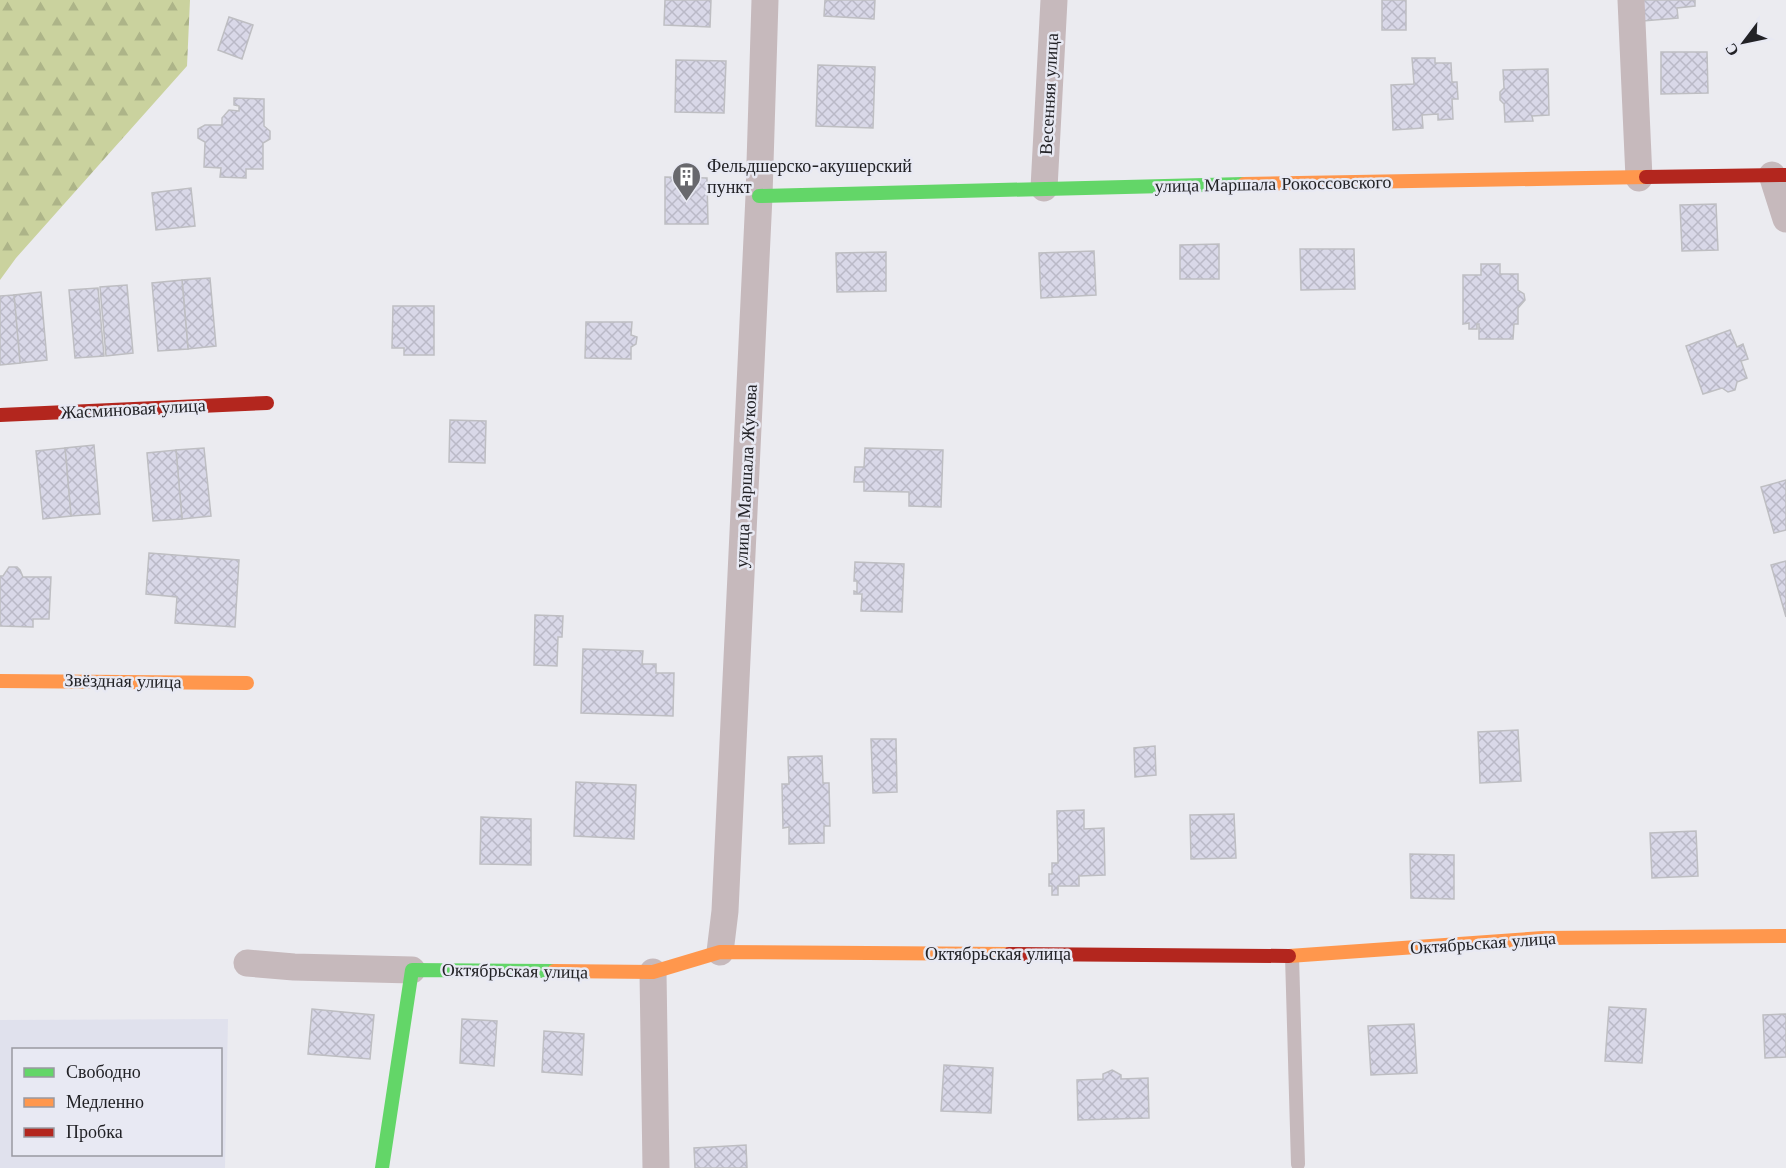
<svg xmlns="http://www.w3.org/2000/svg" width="1786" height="1168" viewBox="0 0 1786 1168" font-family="'Libre Baskerville',serif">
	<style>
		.built { fill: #e0e1ed; fill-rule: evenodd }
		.forest { fill: url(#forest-firs) }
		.building { fill: url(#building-cross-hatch); stroke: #bebec2; stroke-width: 1.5 }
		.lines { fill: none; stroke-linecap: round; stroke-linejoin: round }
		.lane { stroke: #c6b9bc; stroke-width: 14 }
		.street { stroke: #c6b9bc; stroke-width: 27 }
		.fast { stroke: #63d668; stroke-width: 14 }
		.slow { stroke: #ff974d; stroke-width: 14 }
		.jam { stroke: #b3261e; stroke-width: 14 }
		.labels { text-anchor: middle; stroke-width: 5; stroke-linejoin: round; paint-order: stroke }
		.street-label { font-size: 18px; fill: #222226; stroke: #e8e9f3 }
		.poi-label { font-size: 18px; fill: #222226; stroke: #e8e9f3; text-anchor: start }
	</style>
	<defs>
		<pattern id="forest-firs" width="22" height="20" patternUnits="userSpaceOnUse" patternTransform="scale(1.5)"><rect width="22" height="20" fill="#cad29e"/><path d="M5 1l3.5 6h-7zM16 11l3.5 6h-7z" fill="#adb488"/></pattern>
		<pattern id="building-cross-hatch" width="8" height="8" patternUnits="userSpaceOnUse" patternTransform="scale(1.5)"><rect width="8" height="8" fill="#d9d8e8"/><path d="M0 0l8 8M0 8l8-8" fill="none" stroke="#bab9c7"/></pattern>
	</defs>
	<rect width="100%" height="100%" fill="#ebebf0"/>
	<path class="built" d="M 228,1019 L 225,1168 L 0,1168 L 0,1020 ZM 14,1050 L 220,1050 L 220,1154 L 14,1154 Z"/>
	<polygon class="forest" points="0,0 190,0 187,66 16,258 0,280"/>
	<g class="building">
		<polygon points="665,0 711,0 710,27 664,25"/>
		<polygon points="825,0 875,0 874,19 824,16"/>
		<rect x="1382" y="0" width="24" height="30"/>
		<polygon points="1641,0 1695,0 1695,6 1677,8 1678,18 1643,21"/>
		<polygon points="229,17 253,25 242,59 218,50"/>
		<polygon points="1661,52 1707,52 1708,93 1661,94"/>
		<polygon points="1412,58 1435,58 1435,63 1451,63 1452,82 1457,82 1458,99 1452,99 1453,119 1438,120 1438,114 1422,115 1423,128 1393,130 1391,85 1414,84"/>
		<polygon points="676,60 726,61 724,113 675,112"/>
		<polygon points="818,65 875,67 873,128 816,126"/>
		<polygon points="1548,69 1549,115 1532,116 1533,121 1505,122 1504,104 1500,100 1500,92 1504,88 1503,70"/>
		<polygon points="234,98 264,99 264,126 270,131 270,139 263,143 263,169 246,169 246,178 220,177 221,168 204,167 205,142 198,138 198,129 205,125 222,125 222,118 229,110 239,111 239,106 234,105"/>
		<polygon points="665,177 707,178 708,224 665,224"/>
		<polygon points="191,188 195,226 156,230 152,193"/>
		<polygon points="1716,204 1718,250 1682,251 1680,205"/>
		<polygon points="1219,244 1219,279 1180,279 1180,245"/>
		<polygon points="1300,249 1354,249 1355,289 1301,290"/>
		<polygon points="1094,251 1096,295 1041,298 1039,253"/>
		<polygon points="886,252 886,291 837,292 836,253"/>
		<polygon points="1481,264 1500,264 1500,274 1518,274 1518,290 1524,294 1525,300 1518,308 1518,324 1514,324 1513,339 1479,339 1479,324 1477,324 1477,329 1469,329 1469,323 1463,324 1463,275 1481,275"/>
		<polygon points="210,278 216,346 188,349 182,280"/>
		<polygon points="182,280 188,349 158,351 152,283"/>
		<polygon points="127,285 133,353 106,356 100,287"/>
		<polygon points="98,288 104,356 75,358 69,290"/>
		<polygon points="41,292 47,360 20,363 14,295"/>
		<polygon points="14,295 20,363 0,365 0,296"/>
		<polygon points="393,306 434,306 434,355 404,355 404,348 392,348"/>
		<polygon points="586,322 632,322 631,335 637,337 636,344 631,347 631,359 585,358"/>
		<polygon points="1730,330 1737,347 1743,344 1748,359 1741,361 1747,378 1737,382 1735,390 1728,392 1722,388 1703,394 1686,346"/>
		<polygon points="450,420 486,421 485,463 449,462"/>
		<polygon points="94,445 100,514 71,516 65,448"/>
		<polygon points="65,448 71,516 43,519 36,451"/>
		<polygon points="204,448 211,516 182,519 176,450"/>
		<polygon points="865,448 943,450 941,507 909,506 909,492 864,491 864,482 854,482 855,467 864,467"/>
		<polygon points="176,450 182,519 153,521 147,453"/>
		<polygon points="1786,480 1786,530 1774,533 1761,487"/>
		<polygon points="149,553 239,560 235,627 175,623 177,597 146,594"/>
		<polygon points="1786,561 1786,617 1771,565"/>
		<polygon points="855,562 904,564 902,612 861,611 862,594 854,594 854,591 857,592 857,581 854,581"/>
		<polygon points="9,567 17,567 20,570 23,577 51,577 49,619 33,619 33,627 0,626 0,576 3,576"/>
		<polygon points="535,615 563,616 562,637 558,637 557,666 534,665"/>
		<polygon points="583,649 643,651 642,664 656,664 656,673 674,673 673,716 581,713"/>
		<polygon points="1518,730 1521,781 1480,783 1478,732"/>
		<polygon points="871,739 896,739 897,792 873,793"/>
		<polygon points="1155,746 1156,775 1135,777 1134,748"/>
		<polygon points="822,756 823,783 829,783 830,826 824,826 824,843 789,844 789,827 783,828 782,784 789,784 788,757"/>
		<polygon points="576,782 636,785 634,839 574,836"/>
		<polygon points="1084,810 1084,829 1104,828 1105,875 1079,876 1079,886 1058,886 1058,895 1052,895 1052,886 1049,886 1049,874 1052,874 1052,863 1058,863 1057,811"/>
		<polygon points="1234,814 1236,858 1191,859 1190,815"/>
		<polygon points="481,817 531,819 531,865 480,864"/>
		<polygon points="1696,831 1698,876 1652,878 1650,833"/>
		<polygon points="1410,854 1454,855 1454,899 1411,898"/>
		<polygon points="1609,1007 1646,1009 1642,1063 1605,1061"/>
		<polygon points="312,1009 374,1015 370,1059 308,1054"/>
		<polygon points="1786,1014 1786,1057 1765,1058 1763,1015"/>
		<polygon points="462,1019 497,1021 494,1066 460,1063"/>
		<polygon points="1414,1024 1417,1073 1371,1075 1368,1026"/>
		<polygon points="544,1031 584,1034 582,1075 542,1072"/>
		<polygon points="944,1065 993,1068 991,1113 941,1111"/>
		<polygon points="1112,1070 1121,1075 1121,1079 1148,1078 1149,1118 1078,1120 1077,1080 1103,1079 1103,1074"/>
		<polygon points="746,1145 747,1168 695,1168 694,1148"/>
	</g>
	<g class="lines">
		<polyline class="lane" points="1292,956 1298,1164"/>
		<g class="street">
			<polyline points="1631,0 1639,178"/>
			<polyline points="1772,175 1786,219"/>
			<polyline points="1044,188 1054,0"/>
			<polyline points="720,952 725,911 759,196 765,0"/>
			<polyline points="247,963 294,967 412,970"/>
			<polyline points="653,972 656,1168"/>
		</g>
		<g class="fast">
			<polyline points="759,196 1244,184"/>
			<polyline points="382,1168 412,970 554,971"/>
		</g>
		<g class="slow">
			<polyline points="1244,184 1646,177"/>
			<polyline points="0,681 247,683"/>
			<polyline points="1289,956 1543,938 1786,936"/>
			<polyline points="554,971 653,972 720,952 1009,954"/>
		</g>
		<g class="jam">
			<polyline points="1646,177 1786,175"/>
			<polyline points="0,415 267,403"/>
			<polyline points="1009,954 1289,956"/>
		</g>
	</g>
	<defs>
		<symbol id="building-pin" viewBox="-11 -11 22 30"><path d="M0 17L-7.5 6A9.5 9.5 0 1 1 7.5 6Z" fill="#68686d" stroke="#e8e9f3"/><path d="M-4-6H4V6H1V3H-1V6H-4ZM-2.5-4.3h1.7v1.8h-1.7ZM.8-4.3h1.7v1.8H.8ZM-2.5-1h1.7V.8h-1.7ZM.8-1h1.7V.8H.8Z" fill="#fff"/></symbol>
	</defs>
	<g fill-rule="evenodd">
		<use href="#building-pin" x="670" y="160" width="33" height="45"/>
	</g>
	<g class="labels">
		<g class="street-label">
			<text transform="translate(1049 94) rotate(-87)" y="6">Весенняя улица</text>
			<text transform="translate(1273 184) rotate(-1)" y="6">улица Маршала Рокоссовского</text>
			<text transform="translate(133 409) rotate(-3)" y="6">Жасминовая улица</text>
			<text transform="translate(746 476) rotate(-87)" y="6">улица Маршала Жукова</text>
			<text transform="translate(123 681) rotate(1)" y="6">Звёздная улица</text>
			<text transform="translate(1483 943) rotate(-4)" y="6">Октябрьская улица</text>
			<text x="998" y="960">Октябрьская улица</text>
			<text transform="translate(515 971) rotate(1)" y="6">Октябрьская улица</text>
		</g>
		<g class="poi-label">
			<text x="707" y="172">Фельдшерско-акушерский<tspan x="707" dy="21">пункт</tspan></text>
		</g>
	</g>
	<rect x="12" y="1048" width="210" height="108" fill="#e8e9f3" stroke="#9999a1" stroke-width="1.5"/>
	<rect x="24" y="1068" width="30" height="9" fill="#63d668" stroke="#9999a1" stroke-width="1.5"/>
	<text x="66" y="1078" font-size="18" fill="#222226">Свободно</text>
	<rect x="24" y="1098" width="30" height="9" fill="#ff974d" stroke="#9999a1" stroke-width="1.5"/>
	<text x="66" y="1108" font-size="18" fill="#222226">Медленно</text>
	<rect x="24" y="1128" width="30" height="9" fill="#b3261e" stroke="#9999a1" stroke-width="1.5"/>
	<text x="66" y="1138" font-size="18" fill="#222226">Пробка</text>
	<g transform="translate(1744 42) rotate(238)" stroke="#e8e9f3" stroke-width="4.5" paint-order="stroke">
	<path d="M0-4.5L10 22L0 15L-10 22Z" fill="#222226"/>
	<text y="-9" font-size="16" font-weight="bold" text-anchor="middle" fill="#222226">С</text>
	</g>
</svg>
